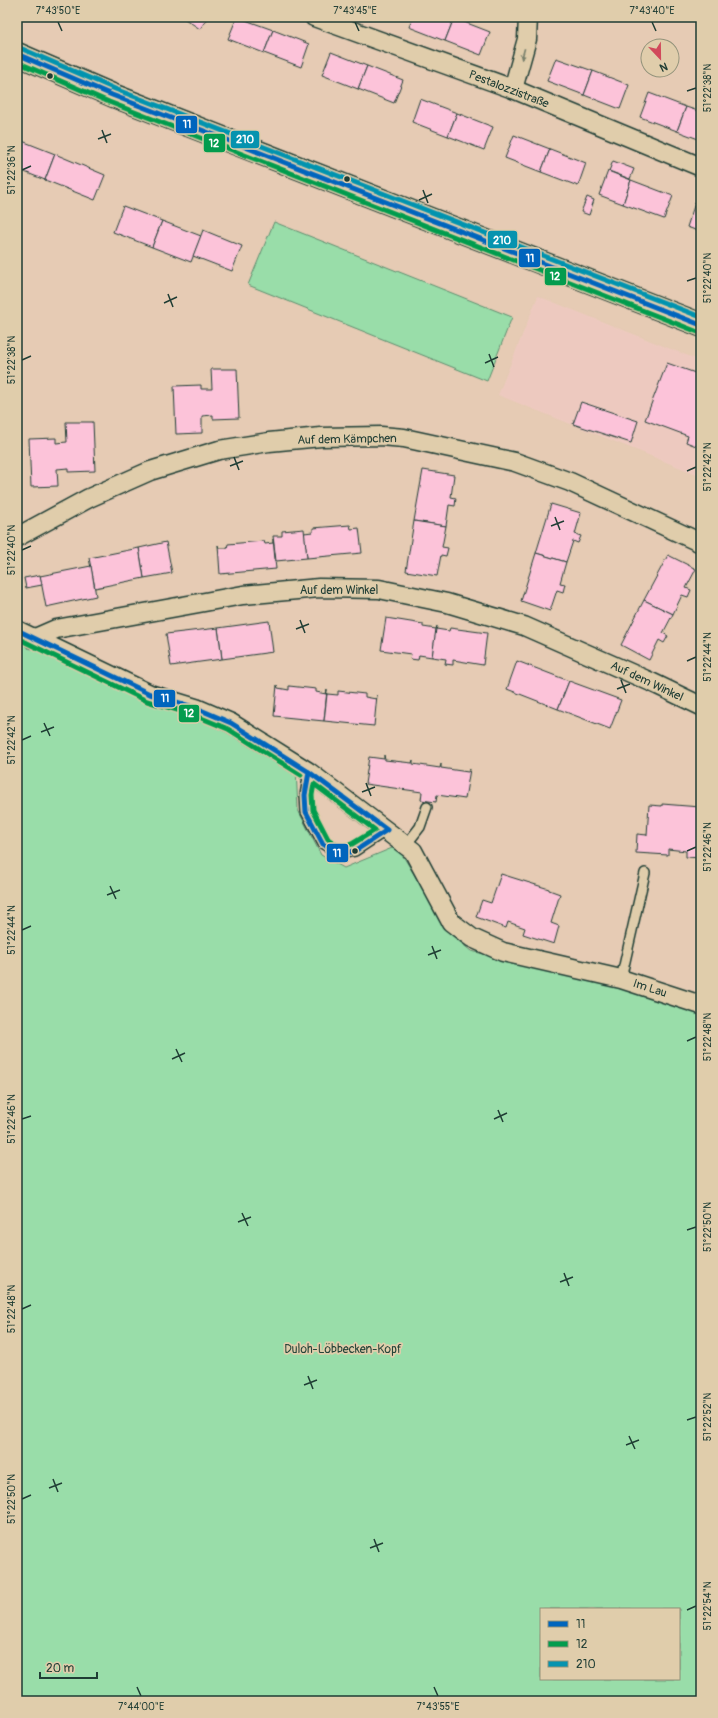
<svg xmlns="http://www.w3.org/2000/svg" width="718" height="1718" viewBox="0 0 718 1718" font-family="Pangolin,sans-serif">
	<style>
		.built { fill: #edc9bf }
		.green { fill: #99dda9; stroke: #5c8d6e; fill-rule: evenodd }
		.building { fill: #fcc3d9; stroke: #1f3d34 }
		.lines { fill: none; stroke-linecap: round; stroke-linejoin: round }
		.lane-casing { stroke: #1f3d34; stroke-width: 12 }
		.street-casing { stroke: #1f3d34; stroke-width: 21 }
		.secondary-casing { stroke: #1f3d34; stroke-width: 25 }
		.lane { stroke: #e0cdab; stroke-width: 9 }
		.street { stroke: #e0cdab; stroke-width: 18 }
		.secondary { stroke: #e0cdab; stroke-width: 22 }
		.bus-1-casing { stroke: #e0cdab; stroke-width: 8 }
		.bus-2-casing { stroke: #e0cdab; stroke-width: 8 }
		.bus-3-casing { stroke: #e0cdab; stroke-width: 8 }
		.bus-1 { stroke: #0065bd; stroke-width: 5 }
		.bus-2 { stroke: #039c4e; stroke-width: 5 }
		.bus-3 { stroke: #0693af; stroke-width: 5 }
		.oneway { fill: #767e6a }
		.ticks { fill: none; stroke: #1f3d34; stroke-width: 1.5 }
		.bus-dot { fill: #1f3d34; stroke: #e0cdab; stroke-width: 1.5 }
		.labels { text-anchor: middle; stroke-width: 3.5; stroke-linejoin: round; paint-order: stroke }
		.street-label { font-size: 12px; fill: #1f3d34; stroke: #e0cdab }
		.park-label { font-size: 12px; fill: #25453a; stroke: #e0cdab }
		.line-badge { stroke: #e0cdab; stroke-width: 1.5 }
		.badge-label { font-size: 11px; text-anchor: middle; font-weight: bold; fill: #fff }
		.neatline { fill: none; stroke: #1f3d34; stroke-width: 1.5 }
		.ticks-label { font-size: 10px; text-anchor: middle; fill: #1f3d34 }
	</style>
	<rect width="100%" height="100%" fill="#e6cbb4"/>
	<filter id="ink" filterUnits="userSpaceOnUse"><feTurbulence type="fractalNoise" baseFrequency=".025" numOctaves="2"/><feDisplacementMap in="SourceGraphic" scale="8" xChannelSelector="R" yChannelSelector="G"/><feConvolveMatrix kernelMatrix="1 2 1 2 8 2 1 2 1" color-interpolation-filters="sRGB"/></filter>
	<g filter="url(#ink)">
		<polygon class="built" points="538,296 701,361 701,476 498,395"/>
		<g class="green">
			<polygon points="274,222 512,317 487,381 248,285"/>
			<path d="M 17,634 L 232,726 L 296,768 L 298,810 L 321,855 L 344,868 L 397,846 L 450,934 L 471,951 L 701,1004 L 701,1701 L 17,1701 ZM 541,1609 L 679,1609 L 679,1679 L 541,1679 Z"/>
		</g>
		<g class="building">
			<polygon points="182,17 208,17 200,29"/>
			<polygon points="237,17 273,30 264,53 228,39"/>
			<polygon points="413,17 451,17 454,18 445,41 409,27"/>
			<polygon points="454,18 490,32 481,55 445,41"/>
			<polygon points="273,30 309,44 301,67 264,53"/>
			<polygon points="331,52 367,66 358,89 322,75"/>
			<polygon points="556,58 593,71 584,95 547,81"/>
			<polygon points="367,66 403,80 394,103 358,89"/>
			<polygon points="593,71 629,85 620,109 584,95"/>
			<polygon points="649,93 686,107 677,131 640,117"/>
			<polygon points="420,99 457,113 448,136 412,122"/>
			<polygon points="686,107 701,112 701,140 677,131"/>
			<polygon points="457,113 493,127 484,150 448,136"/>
			<polygon points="514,135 550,149 541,172 505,158"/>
			<polygon points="17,139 55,154 45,180 17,169"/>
			<polygon points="550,149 586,163 578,186 541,172"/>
			<polygon points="55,154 105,175 95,200 45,180"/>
			<polygon points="613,161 634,169 630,179 609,171"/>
			<polygon points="608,171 631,180 623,204 599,195"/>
			<polygon points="631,180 673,196 664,219 623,204"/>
			<polygon points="587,197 594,200 589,215 581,212"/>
			<polygon points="695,203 701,205 701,232 687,227"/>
			<polygon points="123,206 162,221 152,247 113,232"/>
			<polygon points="162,221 201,236 191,262 152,247"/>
			<polygon points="203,230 242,246 232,271 193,256"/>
			<polygon points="667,363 701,375 701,448 686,442 688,436 645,420"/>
			<polygon points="211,369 237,369 239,418 213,419 213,415 202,416 202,433 176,434 174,386 201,385 201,389 212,389"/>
			<polygon points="581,402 638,421 631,443 573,424"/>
			<polygon points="66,422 93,422 95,471 68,472 68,468 57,469 58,486 31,487 29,439 56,438 56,443 67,442"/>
			<polygon points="423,470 454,475 451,497 456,498 455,506 449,505 446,526 414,521"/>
			<polygon points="551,504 581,513 575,534 581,536 578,543 573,541 566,562 536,553"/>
			<polygon points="414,521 446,526 442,547 448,548 446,556 441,555 437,576 406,571"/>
			<polygon points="350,525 351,529 359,528 362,553 307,558 304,533 313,532 313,528"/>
			<polygon points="304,529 307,558 276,561 273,536 282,536 282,531"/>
			<polygon points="273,539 276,569 220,574 218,545 219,548 227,548 228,544 264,541 265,544 273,543"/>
			<polygon points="166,542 172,573 144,578 139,548"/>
			<polygon points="139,548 144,578 95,588 89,558"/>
			<polygon points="536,553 566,562 560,583 565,584 563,592 557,590 550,611 521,601"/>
			<polygon points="668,555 696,569 686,588 691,590 688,597 682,595 673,614 644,600"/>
			<polygon points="91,566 96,596 46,607 40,576"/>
			<polygon points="40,575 42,585 26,588 24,578"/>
			<polygon points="644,600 673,614 663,633 668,636 664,643 659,640 649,660 621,645"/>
			<polygon points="386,618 423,624 423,627 436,629 437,626 432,657 419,655 418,660 410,659 411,654 381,650"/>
			<polygon points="269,621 273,652 222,659 218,628"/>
			<polygon points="218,628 222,659 171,666 166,634"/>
			<polygon points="450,628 487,633 483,665 453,660 453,665 445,664 446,659 432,657 436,629 449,631"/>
			<polygon points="517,661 569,681 558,709 507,689"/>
			<polygon points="569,681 621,700 610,729 558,709"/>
			<polygon points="277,685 278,688 289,690 289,686 316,689 316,692 326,694 327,690 324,721 274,716"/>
			<polygon points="338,691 365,694 365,697 376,699 377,695 374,726 324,721 327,694 338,695"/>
			<polygon points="384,755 385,760 412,763 413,760 413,764 440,768 441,764 441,768 468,772 470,769 465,799 437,795 436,802 421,800 422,792 365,784 369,757 384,759"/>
			<polygon points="662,804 700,807 701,858 686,857 686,851 668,849 668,855 636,853 637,834 647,835 649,805 662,806"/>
			<polygon points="501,874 549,889 549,890 560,894 551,923 559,926 554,944 523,934 525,928 508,922 506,928 476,917 482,900 491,903"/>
		</g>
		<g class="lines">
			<defs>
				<g id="lane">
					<polyline points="309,772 305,795 306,812 323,844 339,854 355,851 387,830"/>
					<polyline points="406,845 420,827 427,807"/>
					<polyline points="621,979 645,873"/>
				</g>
				<g id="street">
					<polyline points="314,17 513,89 701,167"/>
					<polyline points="513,89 527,39 528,17"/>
					<polyline points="17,537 89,498 150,471 219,450 269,442 321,437 381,436 404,438 515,462 570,482 701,543"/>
					<polyline points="17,630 150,694 196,708 231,723 309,772 413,851 451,922 472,938 503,952 621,979 701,1005"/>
					<polyline points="33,639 56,629 243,595 319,588 379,589 447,603 524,626 651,682 701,706"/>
				</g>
				<polyline id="secondary" points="17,54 112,95 701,325"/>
			</defs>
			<use href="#lane" class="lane-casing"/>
			<use href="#street" class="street-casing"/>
			<use href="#secondary" class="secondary-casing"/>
			<use href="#lane" class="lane"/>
			<use href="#street" class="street"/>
			<use href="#secondary" class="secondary"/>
			<defs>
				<g id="bus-1">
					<polyline points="17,54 112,95 701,325"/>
					<polyline points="17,630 150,694 196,708 231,723 309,772"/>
					<polygon points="309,772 387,830 355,851 339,854 323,844 306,812 305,795"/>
				</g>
				<g id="bus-2">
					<polyline points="17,62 109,102 698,332"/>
					<polyline points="17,638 147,701 194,715 228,729 301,775"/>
					<polygon points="314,784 375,830 352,844 340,847 328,839 313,810 312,795"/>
				</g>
				<polyline id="bus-3" points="20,48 115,89 701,317"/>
			</defs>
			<use href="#bus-1" class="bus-1-casing"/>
			<use href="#bus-2" class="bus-2-casing"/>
			<use href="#bus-3" class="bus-3-casing"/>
			<use href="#bus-1" class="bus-1"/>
			<use href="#bus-2" class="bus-2"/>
			<use href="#bus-3" class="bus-3"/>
		</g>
		<defs><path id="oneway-solid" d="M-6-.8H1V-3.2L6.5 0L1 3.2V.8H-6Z"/></defs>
		<use class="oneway" href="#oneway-solid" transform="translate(523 54) rotate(106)"/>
	</g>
	<path class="ticks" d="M 58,22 L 62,31M 355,22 L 359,31M 652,22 L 656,31M 687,91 L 696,88M 102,130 L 107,143M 98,139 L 111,134M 22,170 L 31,166M 423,190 L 428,203M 419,200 L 432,194M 687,281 L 696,278M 168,294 L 173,307M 164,303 L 177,297M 489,354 L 494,367M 22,360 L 31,356M 485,363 L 498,357M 234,457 L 239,470M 230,466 L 243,461M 687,471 L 696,467M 555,517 L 560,530M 551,526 L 564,521M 22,550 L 31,546M 300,620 L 305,633M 296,629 L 309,624M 687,661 L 696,657M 621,680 L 626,693M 617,689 L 630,684M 44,723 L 50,736M 41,732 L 54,727M 22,740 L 31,736M 366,783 L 371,796M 362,792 L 375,787M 687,851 L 696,847M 110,886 L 116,899M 107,895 L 120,890M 22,930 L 31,926M 432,946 L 437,959M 428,955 L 441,950M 687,1041 L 696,1037M 176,1049 L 182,1062M 172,1059 L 185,1053M 498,1110 L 503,1122M 22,1119 L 31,1116M 494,1119 L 507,1113M 242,1213 L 248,1226M 238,1222 L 251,1217M 687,1230 L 696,1227M 564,1273 L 569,1286M 560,1282 L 573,1277M 22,1309 L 31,1305M 308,1376 L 313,1389M 304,1385 L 317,1380M 687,1420 L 696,1417M 629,1436 L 635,1449M 626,1445 L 639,1440M 53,1479 L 58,1492M 49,1488 L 62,1483M 22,1499 L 31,1495M 374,1539 L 379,1552M 370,1548 L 383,1543M 687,1610 L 696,1606M 137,1687 L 141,1696M 434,1687 L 438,1696"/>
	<g class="bus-dot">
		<circle cx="50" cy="76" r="3.5"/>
		<circle cx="347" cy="179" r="3.5"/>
		<circle cx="355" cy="851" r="3.5"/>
	</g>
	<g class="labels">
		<g class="street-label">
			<text transform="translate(509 89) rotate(21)" y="4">Pestalozzistraße</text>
			<text transform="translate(347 439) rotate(-1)" y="4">Auf dem Kämpchen</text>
			<text x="339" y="594">Auf dem Winkel</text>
			<text transform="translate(647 681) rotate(25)" y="4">Auf dem Winkel</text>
			<text transform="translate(650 988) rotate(18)" y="4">Im Lau</text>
		</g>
		<g class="park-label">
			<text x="343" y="1353">Duloh-Löbbecken-Kopf</text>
		</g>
	</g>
	<g class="line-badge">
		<rect x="175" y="115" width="23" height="19" rx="4" fill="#0065bd"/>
		<rect x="230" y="130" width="30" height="19" rx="4" fill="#0693af"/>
		<rect x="203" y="133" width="23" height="20" rx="4" fill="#039c4e"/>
		<rect x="487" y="230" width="31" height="19" rx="4" fill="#0693af"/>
		<rect x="518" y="248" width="23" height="20" rx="4" fill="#0065bd"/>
		<rect x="544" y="267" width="23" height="19" rx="4" fill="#039c4e"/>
		<rect x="153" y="689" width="23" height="19" rx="4" fill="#0065bd"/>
		<rect x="178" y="704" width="22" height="19" rx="4" fill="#039c4e"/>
		<rect x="326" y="843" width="23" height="20" rx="4" fill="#0065bd"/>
	</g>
	<g class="badge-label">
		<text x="187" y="128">11</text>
		<text x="245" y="143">210</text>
		<text x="214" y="147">12</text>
		<text x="502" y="244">210</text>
		<text x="530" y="262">11</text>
		<text x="555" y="280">12</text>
		<text x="165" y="702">11</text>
		<text x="189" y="717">12</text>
		<text x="337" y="857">11</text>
	</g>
	<rect width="718" height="1718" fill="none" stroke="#e0cdab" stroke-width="44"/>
	<rect x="540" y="1608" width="140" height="72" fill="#e0cdab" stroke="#93937b"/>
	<rect x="548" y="1621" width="20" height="6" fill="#0065bd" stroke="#93937b"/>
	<text x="576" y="1628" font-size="12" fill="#1f3d34">11</text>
	<rect x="548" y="1641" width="20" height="6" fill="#039c4e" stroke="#93937b"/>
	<text x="576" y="1648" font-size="12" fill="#1f3d34">12</text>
	<rect x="548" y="1661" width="20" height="6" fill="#0693af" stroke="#93937b"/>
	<text x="576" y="1668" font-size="12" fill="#1f3d34">210</text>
	<g transform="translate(660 58) rotate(158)"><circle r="19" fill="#e0cdab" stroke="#93937b"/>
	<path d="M0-3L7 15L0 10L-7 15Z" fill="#d1495b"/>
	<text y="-6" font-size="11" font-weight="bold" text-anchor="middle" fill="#1f3d34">N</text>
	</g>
	<path d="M40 1672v6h57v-6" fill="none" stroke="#1f3d34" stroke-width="2"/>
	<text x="46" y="1672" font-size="12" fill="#1f3d34" stroke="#e0cdab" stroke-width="3" paint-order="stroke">20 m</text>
	<rect x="22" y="22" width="674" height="1674" class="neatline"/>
	<g class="ticks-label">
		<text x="58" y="14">7°43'50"E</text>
		<text x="355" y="14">7°43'45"E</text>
		<text x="652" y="14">7°43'40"E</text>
		<text transform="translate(707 88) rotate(-90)" y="4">51°22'38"N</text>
		<text transform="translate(11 170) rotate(-90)" y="4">51°22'36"N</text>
		<text transform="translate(707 278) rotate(-90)" y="4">51°22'40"N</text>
		<text transform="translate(11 360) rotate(-90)" y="4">51°22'38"N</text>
		<text transform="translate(707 467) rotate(-90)" y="4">51°22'42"N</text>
		<text transform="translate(11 550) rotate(-90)" y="4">51°22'40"N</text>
		<text transform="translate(707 657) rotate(-90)" y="4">51°22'44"N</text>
		<text transform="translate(11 740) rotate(-90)" y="4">51°22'42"N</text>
		<text transform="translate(707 847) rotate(-90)" y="4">51°22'46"N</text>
		<text transform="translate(11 930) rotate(-90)" y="4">51°22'44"N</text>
		<text transform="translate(707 1037) rotate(-90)" y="4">51°22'48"N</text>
		<text transform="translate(11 1119) rotate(-90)" y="4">51°22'46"N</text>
		<text transform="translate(707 1227) rotate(-90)" y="4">51°22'50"N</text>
		<text transform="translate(11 1309) rotate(-90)" y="4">51°22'48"N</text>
		<text transform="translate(707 1417) rotate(-90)" y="4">51°22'52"N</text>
		<text transform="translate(11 1499) rotate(-90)" y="4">51°22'50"N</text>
		<text transform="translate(707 1606) rotate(-90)" y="4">51°22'54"N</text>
		<text x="141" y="1710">7°44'00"E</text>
		<text x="438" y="1710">7°43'55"E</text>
	</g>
</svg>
